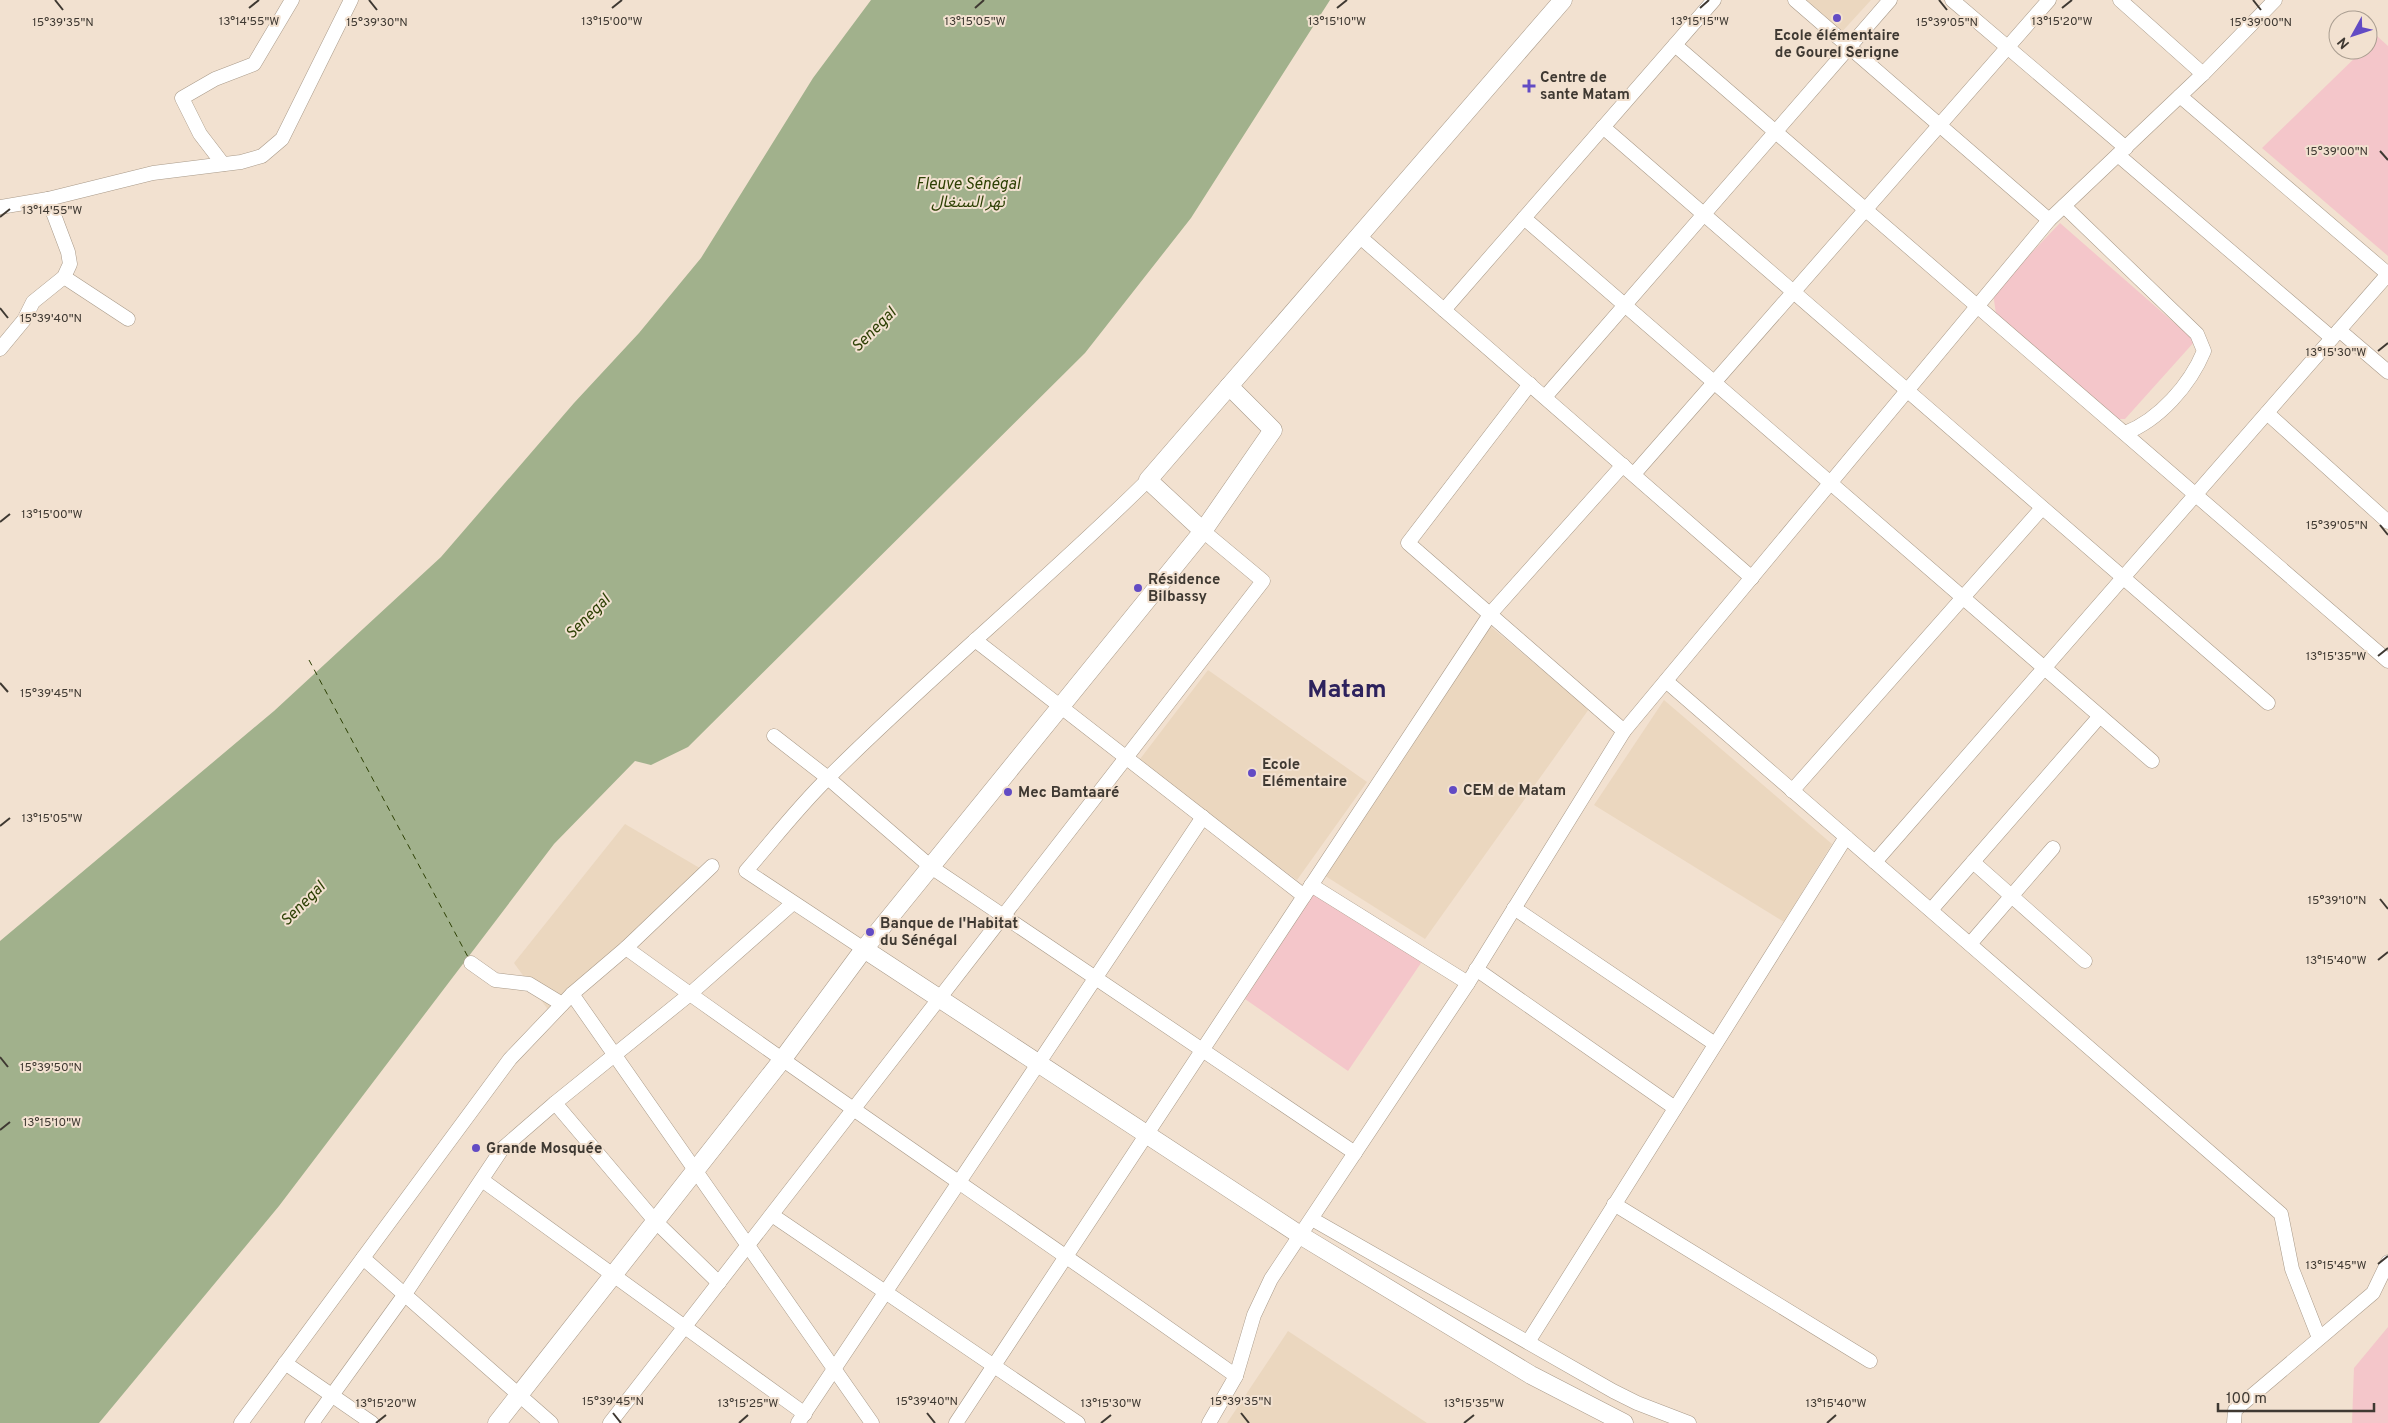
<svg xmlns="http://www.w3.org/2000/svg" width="2388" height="1423" viewBox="0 0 2388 1423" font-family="Overpass,'Noto Sans Arabic',sans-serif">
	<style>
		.built { fill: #ebd7bf }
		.green { fill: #f4c6ca }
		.water { fill: #a1b18c }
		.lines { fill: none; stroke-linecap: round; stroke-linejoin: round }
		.ferry { stroke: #2d4004; stroke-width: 1; stroke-dasharray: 6 5; stroke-linecap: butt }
		.minor-casing { stroke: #a99a89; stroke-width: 15 }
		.major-casing { stroke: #a99a89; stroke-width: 19 }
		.minor { stroke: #fff; stroke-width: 14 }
		.major { stroke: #fff; stroke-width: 18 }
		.ticks { fill: none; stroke: #3f3932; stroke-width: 2 }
		.poi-dot { fill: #624bc4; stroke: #f2e1d0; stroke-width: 2 }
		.labels { text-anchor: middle; stroke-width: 4; stroke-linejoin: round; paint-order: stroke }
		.poi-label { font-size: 15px; font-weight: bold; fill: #3f3932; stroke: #f2e1d0; text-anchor: start }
		.water-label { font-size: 16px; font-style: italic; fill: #2d4004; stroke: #f2e1d0 }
		.town-label { font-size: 25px; font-weight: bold; fill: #2d225d; stroke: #f2e1d0 }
		.ticks-label { font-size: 12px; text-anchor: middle; fill: #3f3932; stroke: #f2e1d0; stroke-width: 4; stroke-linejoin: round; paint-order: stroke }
	</style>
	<rect width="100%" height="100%" fill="#f2e1d0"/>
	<g class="built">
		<polygon points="1798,0 1871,0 1839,35"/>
		<polygon points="1490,626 1589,709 1425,939 1319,872"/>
		<polygon points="1208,670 1367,782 1297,880 1137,763"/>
		<polygon points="1664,700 1832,844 1784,922 1594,805"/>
		<polygon points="625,824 703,870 549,1011 514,963"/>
		<polygon points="1288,1331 1427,1423 1227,1423"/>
	</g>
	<g class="green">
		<polygon points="2377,36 2388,46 2388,256 2262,148 2363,50 2368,50 2368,45"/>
		<polygon points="2060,223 2195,341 2125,419 2116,419 1996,314 1993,293"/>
		<polygon points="1315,892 1423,960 1348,1071 1245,999"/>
		<polygon points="2388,1327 2388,1423 2352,1423 2354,1368"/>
	</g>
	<polygon class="water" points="871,0 1330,0 1191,218 1085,353 688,747 651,765 635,761 554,844 279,1206 99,1423 0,1423 0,941 274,711 441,557 574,403 639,333 701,258 813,78"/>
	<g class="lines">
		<polyline class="ferry" points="309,660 468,957"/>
		<defs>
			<g id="minor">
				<polyline points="1795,0 2049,220"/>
				<polyline points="1952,0 2126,148"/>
				<polyline points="2120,0 2203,74"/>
				<polyline points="1675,45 2388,661"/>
				<polyline points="1603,127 2268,703"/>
				<polyline points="2118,155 2332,338"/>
				<polyline points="223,164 200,134 182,98 215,79 254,64 292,0"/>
				<path d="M 2064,206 L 2197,334 L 2204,351 C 2190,385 2159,420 2125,433"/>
				<polyline points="0,207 48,199 153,173 241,162 262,156 282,139 351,0"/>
				<polyline points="1524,218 2152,761"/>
				<polyline points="1359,236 1752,578"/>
				<polyline points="64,277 128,319"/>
				<polyline points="1444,310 1714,0"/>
				<polyline points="2339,330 2388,372"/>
				<polyline points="0,349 24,320 33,302 64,277 70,264 68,252 48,199"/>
				<polyline points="1530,384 1408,543 1624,731"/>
				<polyline points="1545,397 1890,0"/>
				<polyline points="2267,413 2388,522"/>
				<polyline points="1634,474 2049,0"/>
				<polyline points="975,640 1304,896"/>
				<polyline points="1666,681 2281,1214 2292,1269 2319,1338"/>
				<polyline points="774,736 828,778 931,867 1355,1153"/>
				<polyline points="1792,791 2042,508"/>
				<polyline points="1875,862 2388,274 2180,96"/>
				<polyline points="1973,862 2085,961"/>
				<polyline points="1311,885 1468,983"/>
				<polyline points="1514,908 1715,1044"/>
				<polyline points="1931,910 2100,716"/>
				<polyline points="1970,944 2053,848"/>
				<path d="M 626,948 C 827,1094 1034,1232 1236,1376"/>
				<path d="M 864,949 L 746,871 C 773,840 799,806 829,777 C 932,674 1045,582 1148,480"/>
				<polyline points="471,963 495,980 529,984 562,1004"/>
				<polyline points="1476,969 1675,1108"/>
				<polyline points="572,994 872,1423"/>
				<polyline points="555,1103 655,1221 719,1283"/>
				<polyline points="482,1180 805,1414"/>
				<polyline points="1614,1204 1870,1361"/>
				<polyline points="772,1215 1078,1423"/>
				<polyline points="1312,1219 1613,1391 1637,1403 1689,1423"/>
				<polyline points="363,1258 551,1423"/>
				<polyline points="1528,1342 1846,837"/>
				<polyline points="285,1363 372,1423"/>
				<polyline points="241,1423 510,1059 572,994 626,948 712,866"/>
				<polyline points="312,1423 405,1294 502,1149 555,1103 690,994 793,903"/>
				<polyline points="610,1423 1263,581 1203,531"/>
				<polyline points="798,1423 1203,817"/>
				<polyline points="956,1423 1491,613 1623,465"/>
				<polyline points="1209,1423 1236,1376 1254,1315 1271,1279 1468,983 1624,731 2049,220 2203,74 2275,0"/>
				<polyline points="2234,1423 2235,1410 2373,1293 2388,1262"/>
			</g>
			<g id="major">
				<polyline points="1203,531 1273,430 1229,386"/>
				<polyline points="864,949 1300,1235 1531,1375 1624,1423"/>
				<polyline points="497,1423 782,1060 864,949 1203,531 1148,480 1563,0"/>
			</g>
		</defs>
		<use href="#minor" class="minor-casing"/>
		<use href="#major" class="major-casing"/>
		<use href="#minor" class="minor"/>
		<use href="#major" class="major"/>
	</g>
	<path class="ticks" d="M 55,0 L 63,10M 369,0 L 377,10M 1939,0 L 1947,10M 2253,0 L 2261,10M 249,8 L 259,0M 612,8 L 622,0M 975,8 L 984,0M 1337,8 L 1347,0M 1700,8 L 1709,0M 2062,8 L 2072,0M 2380,151 L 2388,160M 0,217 L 10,209M 0,308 L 8,318M 2378,351 L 2388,343M 0,522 L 10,514M 2380,525 L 2388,535M 2378,656 L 2388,648M 0,683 L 8,692M 0,826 L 10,818M 2380,899 L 2388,909M 2378,960 L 2388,952M 0,1057 L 8,1067M 0,1130 L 10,1122M 2378,1264 L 2388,1256M 613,1413 L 621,1423M 927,1413 L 935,1423M 1241,1413 L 1249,1423M 376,1423 L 386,1415M 739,1423 L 748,1415M 1101,1423 L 1111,1415M 1464,1423 L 1474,1415M 1827,1423 L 1836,1415"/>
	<g class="poi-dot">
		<circle cx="1837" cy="18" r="5"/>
		<path d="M1526.5 78.5h5v5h5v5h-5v5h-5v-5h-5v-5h5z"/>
		<circle cx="1138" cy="588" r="5"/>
		<circle cx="1252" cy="773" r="5"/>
		<circle cx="1453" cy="790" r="5"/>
		<circle cx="1008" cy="792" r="5"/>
		<circle cx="870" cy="932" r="5"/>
		<circle cx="476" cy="1148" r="5"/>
	</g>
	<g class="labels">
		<g class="poi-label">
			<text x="1837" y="40" text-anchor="middle">Ecole élémentaire<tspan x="1837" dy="17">de Gourel Serigne</tspan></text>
			<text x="1540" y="82">Centre de<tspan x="1540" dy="17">sante Matam</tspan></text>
			<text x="1148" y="584">Résidence<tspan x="1148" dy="17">Bilbassy</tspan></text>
			<text x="1262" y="769">Ecole<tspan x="1262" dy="17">Elémentaire</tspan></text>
			<text x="1463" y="795">CEM de Matam</text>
			<text x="1018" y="797">Mec Bamtaaré</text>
			<text x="880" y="928">Banque de l'Habitat<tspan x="880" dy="17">du Sénégal</tspan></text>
			<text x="486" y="1153">Grande Mosquée</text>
		</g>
		<g class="water-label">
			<text x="968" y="189">Fleuve Sénégal<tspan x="968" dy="18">نهر السنغال</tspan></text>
			<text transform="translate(873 329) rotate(-45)" y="6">Senegal</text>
			<text transform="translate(587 616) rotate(-45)" y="6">Senegal</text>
			<text transform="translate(302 903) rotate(-45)" y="6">Senegal</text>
		</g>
		<g class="town-label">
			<text x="1347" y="697">Matam</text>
		</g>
	</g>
	<g class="ticks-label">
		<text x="1700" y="25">13°15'15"W</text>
		<text x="249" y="25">13°14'55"W</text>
		<text x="612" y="25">13°15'00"W</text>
		<text x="975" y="25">13°15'05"W</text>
		<text x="1337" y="25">13°15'10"W</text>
		<text x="2062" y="25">13°15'20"W</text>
		<text x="2261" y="26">15°39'00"N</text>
		<text x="63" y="26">15°39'35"N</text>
		<text x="1947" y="26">15°39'05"N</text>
		<text x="377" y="26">15°39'30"N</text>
		<text x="2337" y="155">15°39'00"N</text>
		<text x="52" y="214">13°14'55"W</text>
		<text x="51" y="322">15°39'40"N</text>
		<text x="2336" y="356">13°15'30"W</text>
		<text x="52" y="518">13°15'00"W</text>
		<text x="2337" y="529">15°39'05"N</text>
		<text x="2336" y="660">13°15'35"W</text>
		<text x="51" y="697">15°39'45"N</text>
		<text x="52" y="822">13°15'05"W</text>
		<text x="2337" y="904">15°39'10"N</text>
		<text x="2336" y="964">13°15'40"W</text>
		<text x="51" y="1071">15°39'50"N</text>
		<text x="52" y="1126">13°15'10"W</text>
		<text x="2336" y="1269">13°15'45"W</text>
		<text x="613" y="1405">15°39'45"N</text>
		<text x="927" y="1405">15°39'40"N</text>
		<text x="1241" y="1405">15°39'35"N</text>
		<text x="386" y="1407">13°15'20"W</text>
		<text x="748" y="1407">13°15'25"W</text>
		<text x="1111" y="1407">13°15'30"W</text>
		<text x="1474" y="1407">13°15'35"W</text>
		<text x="1836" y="1407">13°15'40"W</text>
	</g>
	<g transform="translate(2353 35) rotate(230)"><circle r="24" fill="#f2e1d0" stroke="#aa9e91"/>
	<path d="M0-4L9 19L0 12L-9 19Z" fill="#624bc4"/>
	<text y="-8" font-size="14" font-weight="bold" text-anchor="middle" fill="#3f3932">N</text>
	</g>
	<path d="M2218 1403v8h156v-8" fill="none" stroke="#3f3932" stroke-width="2.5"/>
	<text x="2226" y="1403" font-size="15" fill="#3f3932" stroke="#f2e1d0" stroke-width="4" paint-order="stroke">100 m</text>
</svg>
